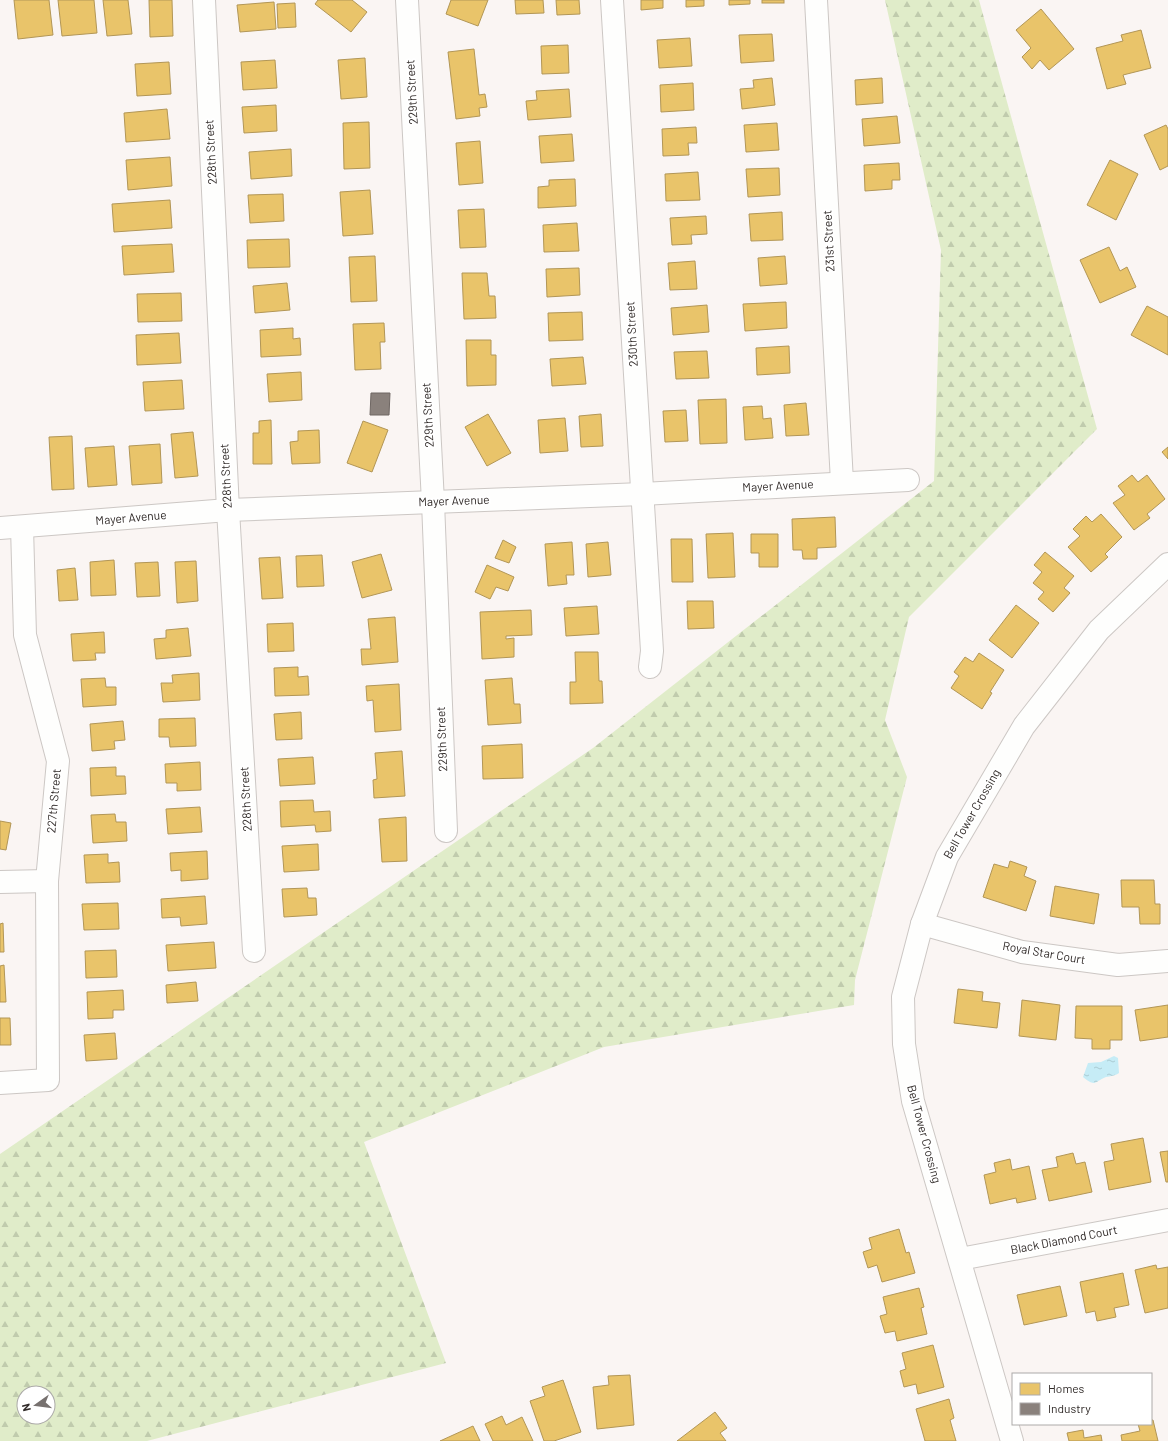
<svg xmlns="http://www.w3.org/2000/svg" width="1168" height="1441" viewBox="0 0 1168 1441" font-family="Barlow,sans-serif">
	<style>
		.forest { fill: url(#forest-firs); fill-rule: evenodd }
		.water { fill: url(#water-ripples) }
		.homes { fill: #e9c46a; stroke: #b29656 }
		.industry { fill: #8a817c; stroke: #6f6763 }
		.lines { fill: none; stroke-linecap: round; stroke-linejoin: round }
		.minor-casing { stroke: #ccc7c4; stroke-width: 24 }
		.minor { stroke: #fefefd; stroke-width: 22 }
		.labels { text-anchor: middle; stroke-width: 4; stroke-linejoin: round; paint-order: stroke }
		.street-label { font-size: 12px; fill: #302a28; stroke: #fff }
	</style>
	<defs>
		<pattern id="forest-firs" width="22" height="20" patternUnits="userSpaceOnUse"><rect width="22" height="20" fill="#e0ecc9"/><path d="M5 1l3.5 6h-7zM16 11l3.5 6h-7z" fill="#c0cbad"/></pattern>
		<pattern id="water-ripples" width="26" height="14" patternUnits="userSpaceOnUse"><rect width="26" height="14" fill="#c6ecf6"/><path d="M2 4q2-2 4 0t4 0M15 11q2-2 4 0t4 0" fill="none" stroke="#aacbd3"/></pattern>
	</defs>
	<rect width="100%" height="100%" fill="#faf5f3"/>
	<path class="forest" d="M 885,0 L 979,0 L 1097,429 L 909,617 L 885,720 L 907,777 L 855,980 L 854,1005 L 604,1047 L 364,1142 L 446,1363 L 147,1441 L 0,1441 L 0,1154 L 593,748 L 934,481 L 941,250 ZM 24,1393 L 48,1393 L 48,1417 L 24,1417 Z"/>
	<path class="water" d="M 1114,1056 L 1118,1058 L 1119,1073 C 1115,1076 1111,1076 1106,1077 C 1095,1081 1096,1088 1083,1077 L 1088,1063 L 1101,1062 Z"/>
	<g class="homes">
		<polygon points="14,0 49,0 53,35 18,39"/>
		<polygon points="58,0 94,0 97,33 62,36"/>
		<polygon points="103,0 128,0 132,34 107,36"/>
		<polygon points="149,0 172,0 173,36 150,37"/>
		<polygon points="318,0 352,0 367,12 351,32 315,4"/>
		<polygon points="451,0 488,0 478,26 446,14"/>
		<polygon points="515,0 543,0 544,13 516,14"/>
		<polygon points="556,0 579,0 580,14 557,15"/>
		<polygon points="641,0 663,0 663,8 641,10"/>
		<polygon points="686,0 704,0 704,6 686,7"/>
		<polygon points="729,0 750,0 750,4 729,5"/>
		<rect x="762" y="0" width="22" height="3"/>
		<polygon points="274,2 276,29 240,32 237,5"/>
		<polygon points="295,3 296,27 278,28 277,4"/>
		<polygon points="1041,9 1074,49 1049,70 1040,60 1032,69 1022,57 1031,48 1016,30"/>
		<polygon points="1141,30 1151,68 1123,75 1126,84 1107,89 1096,48 1123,41 1121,35"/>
		<polygon points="772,34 774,61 741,63 739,35"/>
		<polygon points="690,38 692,66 659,68 657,40"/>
		<polygon points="568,45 569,73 542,74 541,46"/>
		<polygon points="474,49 479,95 485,94 487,107 479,108 480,116 456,119 448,52"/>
		<polygon points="365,58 367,97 341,99 338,60"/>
		<polygon points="275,60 277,88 243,90 241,62"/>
		<polygon points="169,62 171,94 137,96 135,64"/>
		<polygon points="772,78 775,105 742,109 740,89 754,88 753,80"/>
		<polygon points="882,78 883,103 856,105 855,80"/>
		<polygon points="693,83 694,110 661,112 660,85"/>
		<polygon points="569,89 571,117 528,120 526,101 537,100 536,91"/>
		<polygon points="276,105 277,131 244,133 242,107"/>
		<polygon points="167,109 170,139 126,142 124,113"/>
		<polygon points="897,116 900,143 864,146 862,119"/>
		<polygon points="369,122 370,168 344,169 343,123"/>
		<polygon points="777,123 779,150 746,152 744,125"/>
		<polygon points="1166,125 1168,129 1168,166 1160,170 1144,135"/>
		<polygon points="696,127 697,143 688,143 689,155 663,156 662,129"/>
		<polygon points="572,134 574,161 541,163 539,136"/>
		<polygon points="480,141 483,183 459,185 456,143"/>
		<polygon points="291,149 292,176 251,179 249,152"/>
		<polygon points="170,157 172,186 128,190 126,160"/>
		<polygon points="1110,160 1138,174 1116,220 1087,205"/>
		<polygon points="899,163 900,180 892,180 892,189 865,191 864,165"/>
		<polygon points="779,168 780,195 748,197 746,169"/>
		<polygon points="698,172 700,200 666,201 665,174"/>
		<polygon points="575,179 576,206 538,208 538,187 549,186 549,180"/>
		<polygon points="370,190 373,234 343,236 340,192"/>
		<polygon points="283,194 284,221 250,223 248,195"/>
		<polygon points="170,200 172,228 114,232 112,204"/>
		<polygon points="484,209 486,247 460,248 458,210"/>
		<polygon points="782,212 783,240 751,241 749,214"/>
		<polygon points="706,216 707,234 691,235 692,244 672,245 670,218"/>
		<polygon points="577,223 579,251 544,252 543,225"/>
		<polygon points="289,239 290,267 248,268 247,240"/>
		<polygon points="172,244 174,272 124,275 122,246"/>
		<polygon points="1109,247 1120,271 1127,267 1136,287 1100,303 1080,260"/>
		<polygon points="375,256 377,301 351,302 349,257"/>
		<polygon points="785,256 787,284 760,286 758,258"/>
		<polygon points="695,261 697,289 670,290 668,263"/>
		<polygon points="579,268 580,295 547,297 546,269"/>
		<polygon points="462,273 487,273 489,296 495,296 496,318 464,319"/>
		<polygon points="287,283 290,310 255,313 253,286"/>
		<polygon points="181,293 182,321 138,322 137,294"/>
		<polygon points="786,302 787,328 745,331 743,304"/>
		<polygon points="707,305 709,332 673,335 671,308"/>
		<polygon points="1147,306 1168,317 1168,355 1131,335"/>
		<polygon points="582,312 583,340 549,341 548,313"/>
		<polygon points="384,323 385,342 380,342 381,369 355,370 353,324"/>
		<polygon points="293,328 293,339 300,338 301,355 261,357 260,330"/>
		<polygon points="179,333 181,363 137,365 136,335"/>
		<polygon points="466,340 491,340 491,355 496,355 496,385 467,386"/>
		<polygon points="789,346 790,373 757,375 756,348"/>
		<polygon points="707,351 709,378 676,379 674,352"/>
		<polygon points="583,357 586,384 552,386 550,359"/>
		<polygon points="301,372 302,400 269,402 267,374"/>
		<polygon points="182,380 184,409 145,411 143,382"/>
		<polygon points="726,399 727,443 700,444 698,400"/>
		<polygon points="806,403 809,435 786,436 784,405"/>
		<polygon points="762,406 763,419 771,418 773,438 745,440 743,407"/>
		<polygon points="686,410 688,441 665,442 663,411"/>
		<polygon points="488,414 511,453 487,466 465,427"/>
		<polygon points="601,414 603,446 581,447 579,416"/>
		<polygon points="565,418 568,451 540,453 538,420"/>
		<polygon points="271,420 272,464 253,464 253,433 259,433 259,421"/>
		<polygon points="363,421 388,430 372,472 347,463"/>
		<polygon points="319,430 320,463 292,464 290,442 298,441 298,431"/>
		<polygon points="193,432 198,476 175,478 171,434"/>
		<polygon points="72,436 74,489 52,490 49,437"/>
		<polygon points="160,444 162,483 132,485 129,446"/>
		<polygon points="114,446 117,485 88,487 85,448"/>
		<polygon points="1168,447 1168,459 1162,452"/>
		<polygon points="1132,475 1138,482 1147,475 1165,499 1147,514 1150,518 1134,530 1113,503 1125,495 1118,486"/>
		<polygon points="1101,514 1122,537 1105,554 1108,557 1091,572 1068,547 1080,536 1073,529 1086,516 1092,522"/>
		<polygon points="835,517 836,547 817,548 817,559 803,559 802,550 793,550 792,519"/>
		<polygon points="733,533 735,577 708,578 706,534"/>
		<polygon points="751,534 778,534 778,567 759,567 759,553 751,553"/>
		<polygon points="671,539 692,539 693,582 672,582"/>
		<polygon points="503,540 516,547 509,563 495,558"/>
		<polygon points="572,542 574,575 566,575 567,584 548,586 545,544"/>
		<polygon points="608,542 611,575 588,577 586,544"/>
		<polygon points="1045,552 1074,576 1064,588 1070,593 1053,612 1038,599 1044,592 1033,583 1042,572 1034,565"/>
		<polygon points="381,554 392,590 362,598 352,562"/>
		<polygon points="322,555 324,586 297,587 296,556"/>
		<polygon points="280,557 283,598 262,599 259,558"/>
		<polygon points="114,560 116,595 91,596 90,562"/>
		<polygon points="196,561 198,601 177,603 175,562"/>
		<polygon points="158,562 160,596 137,597 135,563"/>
		<polygon points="487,565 514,577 508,591 496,587 490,599 475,592"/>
		<polygon points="75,568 78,600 59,601 57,570"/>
		<polygon points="687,601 713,601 714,628 688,629"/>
		<polygon points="1016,605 1039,623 1012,658 989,640"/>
		<polygon points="597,606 599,634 566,636 564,608"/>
		<polygon points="531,610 532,635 506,636 506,639 514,638 514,657 482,659 480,612"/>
		<polygon points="395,617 398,662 362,665 361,649 371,649 368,619"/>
		<polygon points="293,623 294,651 268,652 267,624"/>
		<polygon points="188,628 191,656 156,659 154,639 166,638 166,630"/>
		<polygon points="104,632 105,653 95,653 96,660 73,661 71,634"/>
		<polygon points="575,652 598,652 599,681 602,681 603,703 570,704 570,682 576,682"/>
		<polygon points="979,653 1004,670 990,692 992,693 982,709 951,688 959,676 954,672 965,657 973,662"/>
		<polygon points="298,667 298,677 308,676 309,695 275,696 274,668"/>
		<polygon points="199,673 200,700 163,702 161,683 173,683 172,675"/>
		<polygon points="105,678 106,687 116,687 116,705 83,707 81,679"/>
		<polygon points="512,678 514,704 520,704 521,723 488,725 485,680"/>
		<polygon points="399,684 401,730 375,732 373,700 367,701 366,686"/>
		<polygon points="301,712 302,739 276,740 274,714"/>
		<polygon points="195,718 196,746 170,747 169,737 159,737 159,719"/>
		<polygon points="123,721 125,740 114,741 115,749 92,751 90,724"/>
		<polygon points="522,744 523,778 483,779 482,746"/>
		<polygon points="402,751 405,796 374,798 373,780 377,779 375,753"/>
		<polygon points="313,757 315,784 280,786 278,759"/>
		<polygon points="200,762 201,790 177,791 177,783 166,783 165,764"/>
		<polygon points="116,767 116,776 125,776 126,794 91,796 90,768"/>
		<polygon points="313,800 314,812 330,811 331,831 316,832 315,825 281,827 280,801"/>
		<polygon points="200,807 202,832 168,834 166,809"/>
		<polygon points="115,814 116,822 126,822 127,841 93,843 91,815"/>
		<polygon points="406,817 407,861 382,862 379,819"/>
		<polygon points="0,821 11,823 6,850 0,849"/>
		<polygon points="318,844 319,870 284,872 282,846"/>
		<polygon points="207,851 208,879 181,881 181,870 171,871 170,853"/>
		<polygon points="108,854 108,863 119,862 120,882 86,883 84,855"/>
		<polygon points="1010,861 1027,867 1024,876 1036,881 1026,911 983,897 994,864 1008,868"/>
		<polygon points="1121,880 1154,880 1155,904 1160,904 1160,924 1140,924 1139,907 1122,907"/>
		<polygon points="1055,886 1099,894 1094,924 1050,916"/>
		<polygon points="307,888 308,898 316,898 317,915 284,917 282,889"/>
		<polygon points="205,896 207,924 181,926 180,917 162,918 161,899"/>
		<polygon points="118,903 119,929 84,930 82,904"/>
		<polygon points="3,923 4,952 0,952 0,924"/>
		<polygon points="214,942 216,968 168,971 166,945"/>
		<polygon points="116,950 117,977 86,978 85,951"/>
		<polygon points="4,965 6,1002 0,1002 0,966"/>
		<polygon points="196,982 198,1001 167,1003 166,985"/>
		<polygon points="958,989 983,992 982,1001 1000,1003 997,1028 954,1023"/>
		<polygon points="123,990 124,1010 113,1010 113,1018 88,1019 87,992"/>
		<polygon points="1022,1000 1060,1005 1056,1040 1019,1036"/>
		<polygon points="1168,1005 1168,1037 1140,1041 1135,1010"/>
		<polygon points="1076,1006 1122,1006 1122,1040 1110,1040 1110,1049 1092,1049 1092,1039 1075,1038"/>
		<polygon points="0,1018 10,1018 11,1045 0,1045"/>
		<polygon points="115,1033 117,1059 86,1061 84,1035"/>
		<polygon points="1143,1138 1151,1182 1109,1190 1104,1162 1114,1160 1111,1144"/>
		<polygon points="1168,1151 1168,1182 1166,1182 1160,1152"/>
		<polygon points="1073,1153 1076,1164 1085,1162 1092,1192 1049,1201 1042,1170 1058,1167 1056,1157"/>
		<polygon points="1010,1159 1012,1170 1029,1166 1036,1199 1017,1203 1016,1198 990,1204 984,1175 996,1172 994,1163"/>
		<polygon points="899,1229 906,1253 909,1252 915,1273 882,1282 877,1265 868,1268 863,1252 872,1249 869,1238"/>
		<polygon points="1156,1265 1157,1269 1168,1267 1168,1308 1145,1313 1135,1270"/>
		<polygon points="1123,1273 1129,1305 1114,1308 1116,1317 1097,1321 1095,1311 1086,1313 1080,1282"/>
		<polygon points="1060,1286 1067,1316 1024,1325 1017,1295"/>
		<polygon points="919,1288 924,1307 921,1308 927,1334 897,1341 895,1331 885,1333 880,1316 887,1314 883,1297"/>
		<polygon points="933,1345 944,1387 918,1394 916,1384 904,1387 900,1371 906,1369 902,1353"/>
		<polygon points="630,1375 634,1425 597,1429 593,1387 609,1385 608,1376"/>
		<polygon points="563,1380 581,1432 554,1441 544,1441 530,1401 545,1396 542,1387"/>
		<polygon points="949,1399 954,1418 950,1420 956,1441 925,1441 916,1409"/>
		<polygon points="715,1412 727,1428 720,1433 726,1441 677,1441"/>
		<polygon points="502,1416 506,1425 522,1417 533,1441 493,1441 485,1424"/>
		<polygon points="1151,1420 1153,1420 1158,1441 1122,1441 1121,1435 1140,1431 1138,1424 1151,1424"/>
		<polygon points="473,1426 480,1441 440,1441"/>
		<polygon points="1083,1430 1084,1438 1101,1435 1102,1441 1069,1441 1067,1433"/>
	</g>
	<polygon class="industry" points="371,393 390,393 389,415 370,415"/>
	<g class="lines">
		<defs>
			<g id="minor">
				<polyline points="204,0 228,510 254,951"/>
				<polyline points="407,0 433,502 446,831"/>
				<polyline points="612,0 652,651 650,667"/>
				<polyline points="816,0 842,482"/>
				<polyline points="0,528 228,510 642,494 908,480"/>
				<polyline points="0,882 47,881"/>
				<polyline points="922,924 1022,952 1118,965 1168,961"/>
				<polyline points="0,1083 48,1080 47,881 58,761 25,635 22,527"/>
				<polyline points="960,1259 1168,1220"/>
				<polyline points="1012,1441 913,1101 904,1044 903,997 922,924 947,857 1024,726 1099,630 1168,564"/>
			</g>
		</defs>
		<use href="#minor" class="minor-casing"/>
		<use href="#minor" class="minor"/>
	</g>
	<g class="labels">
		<g class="street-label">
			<text transform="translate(412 92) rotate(-93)" y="4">229th Street</text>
			<text transform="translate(211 152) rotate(-93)" y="4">228th Street</text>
			<text transform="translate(829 241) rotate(-93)" y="4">231st Street</text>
			<text transform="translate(632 334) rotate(-93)" y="4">230th Street</text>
			<text transform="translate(428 415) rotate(-93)" y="4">229th Street</text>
			<text transform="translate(226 476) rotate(-93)" y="4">228th Street</text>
			<text transform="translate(778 486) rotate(-3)" y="4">Mayer Avenue</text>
			<text transform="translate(454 501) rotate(-2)" y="4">Mayer Avenue</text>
			<text transform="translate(131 518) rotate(-5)" y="4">Mayer Avenue</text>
			<text transform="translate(442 739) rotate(-92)" y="4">229th Street</text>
			<text transform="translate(246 799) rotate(-93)" y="4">228th Street</text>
			<text transform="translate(54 801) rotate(-85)" y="4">227th Street</text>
			<text transform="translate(972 814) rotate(-60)" y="4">Bell Tower Crossing</text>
			<text transform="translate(1044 953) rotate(10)" y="4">Royal Star Court</text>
			<text transform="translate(924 1134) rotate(75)" y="4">Bell Tower Crossing</text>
			<text transform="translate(1064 1240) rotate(-11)" y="4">Black Diamond Court</text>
		</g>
	</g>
	<rect x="1012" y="1373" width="140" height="52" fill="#ffffff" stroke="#acaaa9"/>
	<rect x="1020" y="1383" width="20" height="12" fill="#e9c46a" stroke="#acaaa9"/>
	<text x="1048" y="1393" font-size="12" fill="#302a28">Homes</text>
	<rect x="1020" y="1403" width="20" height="12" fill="#8a817c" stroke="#acaaa9"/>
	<text x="1048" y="1413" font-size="12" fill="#302a28">Industry</text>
	<g transform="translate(36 1405) rotate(256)"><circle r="19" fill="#ffffff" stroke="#acaaa9"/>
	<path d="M0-3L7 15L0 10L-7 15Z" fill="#77716f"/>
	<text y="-6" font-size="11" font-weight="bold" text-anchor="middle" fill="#302a28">N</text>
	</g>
</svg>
